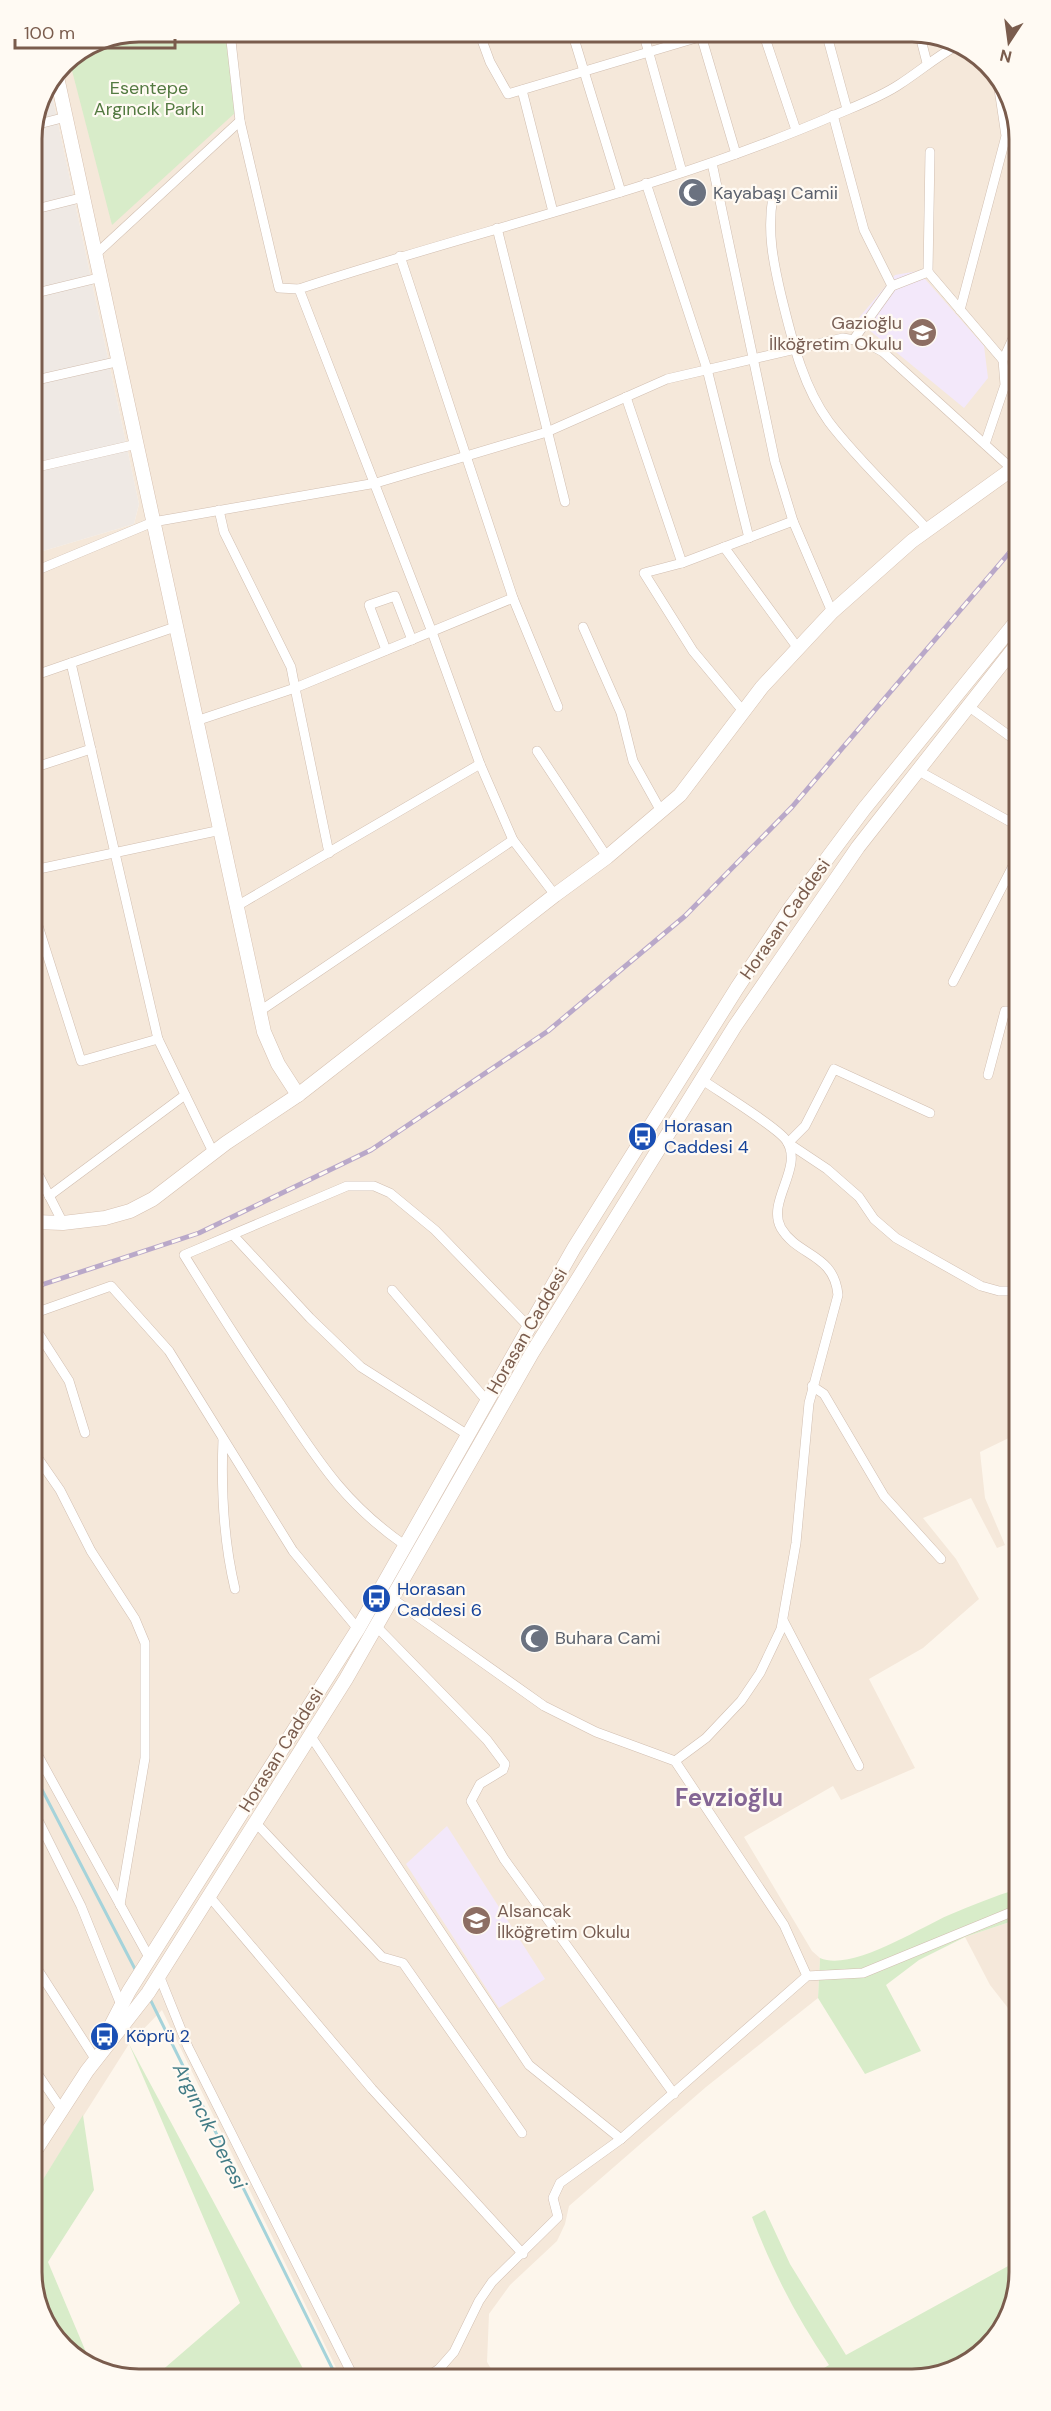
<svg xmlns="http://www.w3.org/2000/svg" width="1051" height="2411" viewBox="0 0 1051 2411" font-family="'DM Sans',sans-serif">
	<style>
		.residential { fill: #f5e8da }
		.industrial { fill: #efe9e4 }
		.education { fill: #f3e8fa }
		.green { fill: #d8ecc9 }
		.lines { fill: none; stroke-linecap: round; stroke-linejoin: round }
		.stream { stroke: #a5d3da; stroke-width: 3 }
		.street-casing { stroke: #d1beb0; stroke-width: 10 }
		.secondary-casing { stroke: #d6c0b0; stroke-width: 15 }
		.street { stroke: #fff; stroke-width: 9 }
		.secondary { stroke: #fff; stroke-width: 14 }
		.rail-casing { stroke: #b9a8c9; stroke-width: 5 }
		.rail { stroke: #fffaf3; stroke-width: 3; stroke-dasharray: 9; stroke-linecap: butt }
		.labels { text-anchor: middle; stroke-width: 4.5; stroke-linejoin: round; paint-order: stroke }
		.park-label { font-size: 18px; fill: #537a41; stroke: #fffaf3 }
		.worship-label { font-size: 18px; fill: #5b616d; stroke: #fffaf3; text-anchor: start }
		.education-label { font-size: 18px; fill: #785e54; stroke: #fffaf3; text-anchor: end }
		.street-label { font-size: 18px; fill: #7a5c4d; stroke: #fffaf3 }
		.transit-label { font-size: 18px; fill: #164399; stroke: #fffaf3; text-anchor: start }
		.water-label { font-size: 20px; font-style: italic; fill: #437c86; stroke: #fffaf3 }
		.district-label { font-size: 24px; font-weight: bold; fill: #846695; stroke: #fffaf3 }
		.rim { fill: none; stroke: #7a5c4d; stroke-width: 3 }
	</style>
	<rect width="100%" height="100%" fill="#fdf6ec"/>
	<g class="residential">
		<polygon points="139,32 920,32 978,54 1014,104 1017,1434 980,1452 985,1498 1005,1545 997,1548 971,1498 923,1518 956,1559 979,1599 923,1648 869,1679 915,1768 841,1800 833,1786 744,1837 812,1951 820,1958 818,1998 706,2087 569,2206 565,2224 557,2241 510,2285 489,2314 487,2362 496,2377 341,2378 162,2010 129,2044 37,2189 33,554 134,524 139,504 51,90 63,63 98,40"/>
		<polygon points="1019,1919 1019,2022 990,1985 965,1937"/>
	</g>
	<polygon class="industrial" points="51,90 139,504 134,524 33,554 32,132"/>
	<g class="education">
		<polygon points="918,271 984,346 988,378 964,408 857,320 895,275"/>
		<polygon points="447,1826 545,1979 499,2008 406,1864"/>
	</g>
	<g class="green">
		<polygon points="139,32 225,32 236,112 112,225 69,59 98,40"/>
		<path d="M 1018,1889 L 1019,1919 L 965,1937 L 919,1960 L 886,1985 L 921,2051 L 865,2074 L 818,1998 L 820,1958 C 851,1972 919,1928 949,1915 C 972,1905 995,1896 1018,1889 Z"/>
		<polygon points="129,2044 308,2378 152,2379 240,2303"/>
		<polygon points="83,2115 94,2190 48,2262 91,2364 73,2357 37,2307 37,2189"/>
		<path d="M 765,2210 L 790,2264 L 846,2355 L 1010,2265 L 1019,2274 L 1001,2332 L 947,2374 L 813,2375 L 829,2365 C 797,2318 772,2270 752,2217 Z"/>
	</g>
	<g class="lines">
		<g class="stream">
			<polyline points="36,1778 136,1971"/>
			<polyline points="150,1999 337,2378"/>
		</g>
		<defs>
			<g id="street">
				<polyline points="230,32 240,121 279,288 299,289"/>
				<polyline points="479,32 490,62 508,94 716,32"/>
				<polyline points="572,32 621,192"/>
				<polyline points="643,32 682,172"/>
				<polyline points="700,32 736,154"/>
				<polyline points="763,32 796,130"/>
				<polyline points="826,32 847,109"/>
				<polyline points="919,32 927,63"/>
				<polyline points="522,90 553,212"/>
				<polyline points="833,115 864,230 892,286"/>
				<polyline points="35,125 66,117"/>
				<polyline points="712,163 775,462 793,521 832,612"/>
				<polyline points="646,183 707,369 749,538"/>
				<path d="M 773,196 C 767,231 773,261 781,295 C 792,339 802,385 829,422 C 857,459 896,495 928,530"/>
				<polyline points="32,210 84,197"/>
				<polyline points="497,228 565,502"/>
				<polyline points="97,253 240,121"/>
				<polyline points="400,256 513,598 558,707"/>
				<polyline points="928,272 930,152"/>
				<polyline points="32,294 102,277"/>
				<polyline points="960,310 1006,136 998,82"/>
				<polyline points="854,339 892,286 928,272 1003,360"/>
				<polyline points="32,381 120,361"/>
				<polyline points="626,397 682,563"/>
				<polyline points="985,444 1005,385 1003,360 1014,336"/>
				<polyline points="33,468 137,444"/>
				<polyline points="724,547 797,647"/>
				<polyline points="33,572 153,522 376,483 547,432 667,379 843,338 865,342 883,352 1012,469"/>
				<polyline points="583,627 621,713 633,761 662,813"/>
				<polyline points="386,650 369,605 395,596 412,640"/>
				<polyline points="71,663 158,1039 213,1152"/>
				<polyline points="33,676 175,627"/>
				<polyline points="968,706 1015,740"/>
				<polyline points="743,711 693,651 644,573 682,563 793,521"/>
				<polyline points="196,721 295,688 291,667 224,532 219,510"/>
				<polyline points="537,751 607,857"/>
				<polyline points="33,768 91,749"/>
				<polyline points="917,770 1016,825"/>
				<polyline points="329,853 295,688 513,598"/>
				<polyline points="34,870 221,830"/>
				<path d="M 555,895 L 513,840 L 480,764 L 432,632 L 299,289 C 477,230 662,190 835,115 C 856,106 881,97 900,84 C 920,71 936,57 956,46"/>
				<polyline points="237,906 480,764"/>
				<polyline points="34,913 81,1061 158,1039"/>
				<polyline points="953,982 1016,860"/>
				<polyline points="260,1011 513,840"/>
				<polyline points="988,1075 1005,1011 1016,1011"/>
				<polyline points="930,1113 834,1069 805,1126 788,1143 827,1169 859,1197 874,1219 896,1238 981,1286 999,1291 1017,1291"/>
				<polyline points="34,1166 63,1223"/>
				<polyline points="49,1196 185,1095"/>
				<polyline points="233,1235 310,1318 361,1367 468,1435"/>
				<polyline points="392,1290 487,1401"/>
				<polyline points="35,1313 111,1286 169,1351 293,1551 358,1629"/>
				<polyline points="35,1328 69,1381 85,1433"/>
				<polyline points="812,1386 824,1394 884,1496 941,1559"/>
				<path d="M 223,1439 C 221,1490 223,1539 235,1589"/>
				<polyline points="35,1454 60,1490 91,1551 135,1619 145,1643 145,1758 120,1905"/>
				<path d="M 406,1546 C 345,1504 319,1462 279,1402 C 246,1354 215,1305 184,1255 L 347,1186 L 374,1186 L 390,1193 L 435,1230 L 529,1327"/>
				<polyline points="393,1599 544,1706 596,1732 675,1761 784,1925 807,1976"/>
				<polyline points="783,1620 859,1766"/>
				<polyline points="377,1627 487,1740 505,1764 503,1770 480,1784 471,1801 504,1859 674,2094"/>
				<polyline points="310,1735 529,2065 621,2139"/>
				<polyline points="36,1752 150,1959"/>
				<path d="M 675,1761 L 706,1738 L 741,1701 L 760,1673 L 781,1629 L 796,1543 L 809,1403 L 838,1295 C 834,1253 798,1257 781,1228 C 766,1201 805,1167 786,1140 C 777,1127 718,1091 701,1079"/>
				<polyline points="36,1816 81,1906 121,2005"/>
				<polyline points="255,1822 382,1957 403,1963 522,2133"/>
				<polyline points="209,1896 372,2089 523,2254"/>
				<polyline points="36,1967 94,2057"/>
				<polyline points="159,1975 188,2047 354,2378"/>
				<polyline points="37,2073 62,2110"/>
				<polyline points="427,2377 439,2369 454,2352 479,2301 492,2282 558,2217 553,2198 560,2183 621,2139 807,1976 863,1973 1019,1909"/>
			</g>
			<g id="secondary">
				<polyline points="57,77 264,1032 278,1064 298,1095"/>
				<polyline points="35,1222 63,1223 105,1218 130,1211 153,1199 226,1143 298,1095 555,895 607,857 680,795 762,687 832,612 912,541 1015,467"/>
				<polyline points="104,2039 129,1991 358,1629 574,1248 737,988 791,907 864,809 1015,623"/>
				<polyline points="37,2148 87,2071 148,1993 346,1679 532,1353 735,1026 858,847 1015,647"/>
			</g>
		</defs>
		<use href="#street" class="street-casing"/>
		<use href="#secondary" class="secondary-casing"/>
		<use href="#street" class="street"/>
		<use href="#secondary" class="secondary"/>
		<defs>
			<polyline id="rail" points="35,1287 199,1233 371,1150 548,1031 685,916 792,807 1015,546"/>
		</defs>
		<use href="#rail" class="rail-casing"/>
		<use href="#rail" class="rail"/>
	</g>
	<defs>
		<symbol id="mosque-disc" viewBox="-11 -11 22 22"><circle r="9.5" fill="#6b7280" stroke="#fffaf3"/><path d="M3.5-4.9A6 6 0 1 0 3.5 4.9A5 5 0 1 1 3.5-4.9Z" fill="#fff"/></symbol>
		<symbol id="school-disc" viewBox="-11 -11 22 22"><circle r="9.5" fill="#8d6e63" stroke="#fffaf3"/><path d="M0-5L7-2L0 1L-7-2ZM-4 1L0 2.5L4 1V4Q0 6-4 4Z" fill="#fff"/></symbol>
		<symbol id="bus-disc" viewBox="-11 -11 22 22"><circle r="9.5" fill="#1a4fb4" stroke="#fffaf3"/><path d="M-5-6H5V4H4V6H2V4H-2V6H-4V4H-5ZM-3.5-4V0h7V-4ZM-3.5 1.2v1.5H-2V1.2ZM2 1.2v1.5H3.5V1.2Z" fill="#fff"/></symbol>
	</defs>
	<g fill-rule="evenodd">
		<use href="#mosque-disc" x="676" y="176" width="33" height="33"/>
		<use href="#school-disc" x="906" y="316" width="33" height="33"/>
		<use href="#bus-disc" x="626" y="1120" width="33" height="33"/>
		<use href="#bus-disc" x="360" y="1582" width="33" height="33"/>
		<use href="#mosque-disc" x="518" y="1622" width="33" height="33"/>
		<use href="#school-disc" x="460" y="1904" width="33" height="33"/>
		<use href="#bus-disc" x="88" y="2020" width="33" height="33"/>
	</g>
	<g class="labels">
		<g class="park-label">
			<text x="149" y="94">Esentepe<tspan x="149" dy="21">Argıncık Parkı</tspan></text>
		</g>
		<g class="worship-label">
			<text x="713" y="199">Kayabaşı Camii</text>
			<text x="555" y="1644">Buhara Cami</text>
		</g>
		<g class="education-label">
			<text x="902" y="329">Gazioğlu<tspan x="902" dy="21">İlköğretim Okulu</tspan></text>
			<text x="497" y="1917" text-anchor="start">Alsancak<tspan x="497" dy="21">İlköğretim Okulu</tspan></text>
		</g>
		<g class="street-label">
			<text transform="translate(785 919) rotate(-55)" y="6">Horasan Caddesi</text>
			<text transform="translate(527 1331) rotate(-60)" y="6">Horasan Caddesi</text>
			<text transform="translate(281 1750) rotate(-58)" y="6">Horasan Caddesi</text>
		</g>
		<g class="transit-label">
			<text x="664" y="1132">Horasan<tspan x="664" dy="21">Caddesi 4</tspan></text>
			<text x="397" y="1595">Horasan<tspan x="397" dy="21">Caddesi 6</tspan></text>
			<text x="126" y="2042">Köprü 2</text>
		</g>
		<g class="water-label">
			<text transform="translate(210 2126) rotate(63)" y="7">Argıncık Deresi</text>
		</g>
		<g class="district-label">
			<text x="729" y="1806">Fevzioğlu</text>
		</g>
	</g>
	<path d="M0 0H1051V2411H0ZM139 42H912A97 97 0 0 1 1009 139V2272A97 97 0 0 1 912 2369H139A97 97 0 0 1 42 2272V139A97 97 0 0 1 139 42Z" fill="#fffaf3" fill-rule="evenodd"/>
	<path class="rim" d="M139 42H912A97 97 0 0 1 1009 139V2272A97 97 0 0 1 912 2369H139A97 97 0 0 1 42 2272V139A97 97 0 0 1 139 42Z"/>
	<g transform="translate(1009 42) rotate(193)" stroke="#fffaf3" stroke-width="4.5" paint-order="stroke">
	<path d="M0-4.5L10 22L0 15L-10 22Z" fill="#7a5c4d"/>
	<text y="-9" font-size="16" font-weight="bold" text-anchor="middle" fill="#7a5c4d">N</text>
	</g>
	<path d="M15 39v9h160v-9" fill="none" stroke="#7a5c4d" stroke-width="3"/>
	<text x="24" y="39" font-size="18" fill="#7a5c4d" stroke="#fffaf3" stroke-width="4.5" paint-order="stroke">100 m</text>
</svg>
